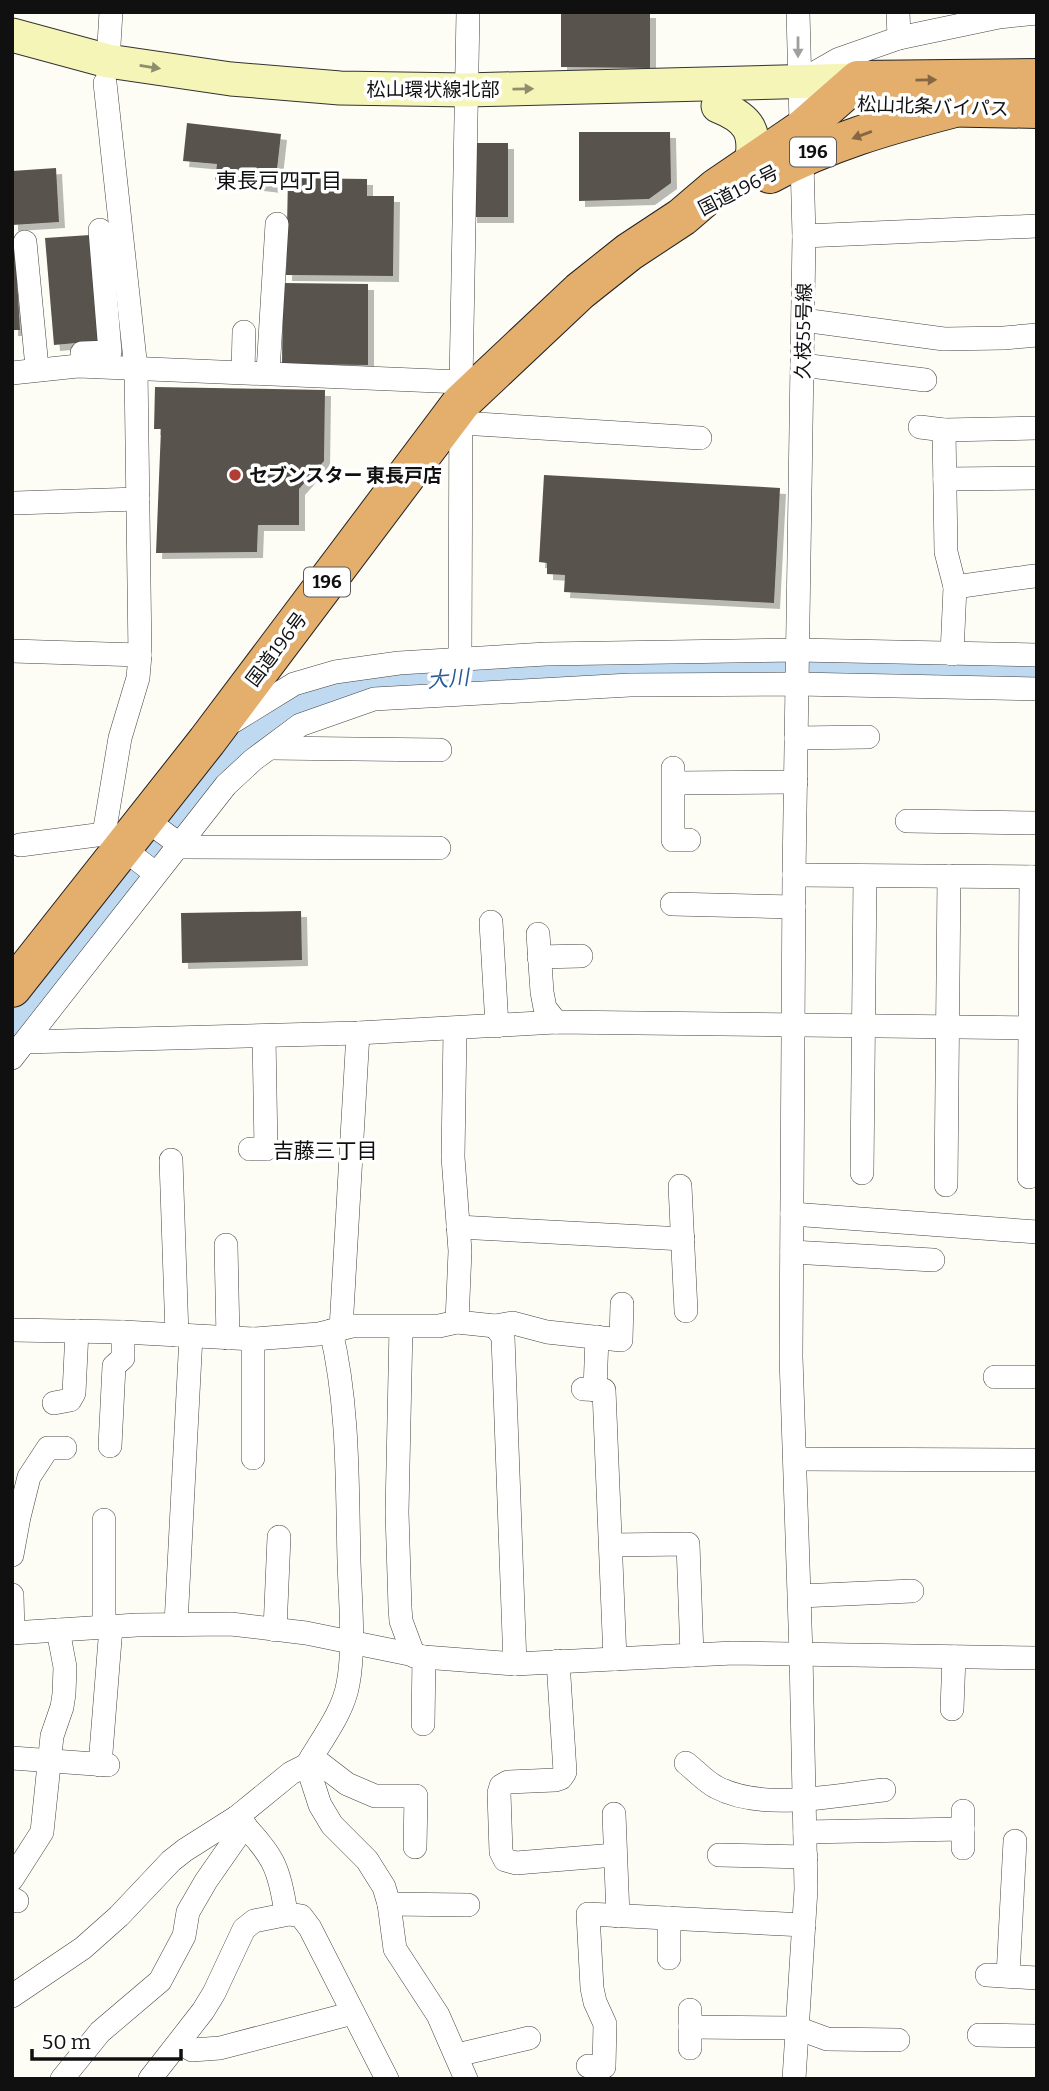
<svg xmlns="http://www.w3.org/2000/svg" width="1049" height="2091" viewBox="0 0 1049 2091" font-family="Bitter,'Noto Sans JP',serif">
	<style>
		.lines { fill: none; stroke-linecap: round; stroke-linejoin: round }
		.river { stroke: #bfd9f0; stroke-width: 35 }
		.building { fill: #58534e; filter: url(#shadow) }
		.street-casing { stroke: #434343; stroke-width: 24 }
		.secondary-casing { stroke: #323232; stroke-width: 35 }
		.highway-casing { stroke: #212121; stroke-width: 40 }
		.street { stroke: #fff; stroke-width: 23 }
		.secondary { stroke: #f6f5b8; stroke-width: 33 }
		.highway { stroke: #e4ae6d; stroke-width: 38 }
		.oneway { fill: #9f9f9f }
		.oneway2 { fill: #8e8e6c }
		.oneway3 { fill: #856743 }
		.poi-dot { fill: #b23d37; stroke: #fff; stroke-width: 2.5 }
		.labels { text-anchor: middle; stroke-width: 7; stroke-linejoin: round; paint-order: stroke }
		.shield { fill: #fff; stroke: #585858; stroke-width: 2 }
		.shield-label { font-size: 18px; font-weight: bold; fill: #101010 }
		.street-label { font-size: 19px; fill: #101010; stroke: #fff }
		.poi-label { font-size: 19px; font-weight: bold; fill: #101010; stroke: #fff; text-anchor: start }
		.neighbourhood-label { font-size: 21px; fill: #101010; stroke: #fff }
		.water-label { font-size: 21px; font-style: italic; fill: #275b95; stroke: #fff }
	</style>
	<defs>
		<filter id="shadow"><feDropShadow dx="6" dy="6" stdDeviation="0" flood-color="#0004"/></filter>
	</defs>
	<rect width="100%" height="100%" fill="#fefdf5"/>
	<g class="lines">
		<polyline class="river" points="12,1032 156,848 246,743 314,703 374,685 528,673 710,669 1037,672"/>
	</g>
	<g class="building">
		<polygon points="561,12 650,12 650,68 561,67"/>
		<polygon points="187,123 281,134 275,187 215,180 217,164 183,161"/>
		<polygon points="579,132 670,132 671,183 649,199 579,201"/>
		<rect x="471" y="143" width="37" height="74"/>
		<polygon points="56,168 59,222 12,225 12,171"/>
		<polygon points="288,178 367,179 367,196 394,196 393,276 286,275"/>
		<polygon points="90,235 98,341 54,345 45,238"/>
		<polygon points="15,243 20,330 12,330 12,244"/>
		<polygon points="283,283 368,284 368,365 282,364"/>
		<polygon points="155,387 325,390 324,461 299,489 299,525 258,525 257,552 156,553 161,429 154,429"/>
		<polygon points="544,475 780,488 774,603 564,592 565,575 547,574 547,563 539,562"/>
		<polygon points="301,911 302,960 182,963 181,913"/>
	</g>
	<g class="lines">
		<defs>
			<g id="street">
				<polyline points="898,12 899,38 999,17 1037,13"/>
				<polyline points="108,61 111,12"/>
				<polyline points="804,79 839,59 899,38"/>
				<polyline points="105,83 136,369 140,655 138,678 120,738 104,834 155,873"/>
				<polyline points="804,236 1037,226"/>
				<polyline points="25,242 36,357"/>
				<polyline points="803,320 944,339 1004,338 1037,335"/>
				<polyline points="82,353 110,352 100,230"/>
				<polyline points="802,365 925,380"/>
				<polyline points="243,372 244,332"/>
				<polyline points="268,372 277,224"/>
				<polyline points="12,373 78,366 461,382"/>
				<polyline points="461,423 700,438"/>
				<polyline points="920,427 944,430 1037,428"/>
				<polyline points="944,430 946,552 955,587 952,654"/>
				<polyline points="945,479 1037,478"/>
				<polyline points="15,503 138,499"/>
				<polyline points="955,587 1034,576"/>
				<polyline points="12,651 140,655"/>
				<polyline points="460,659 461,382 468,12"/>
				<polyline points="234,721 294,684 335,672 399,663 546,654 798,650 1037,655"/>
				<polyline points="796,738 868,737"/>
				<polyline points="270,748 440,750"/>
				<polyline points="673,768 673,840 689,840"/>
				<polyline points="674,783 796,782"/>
				<polyline points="145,819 183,847 439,848"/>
				<polyline points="907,821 1037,823"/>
				<polyline points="20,845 104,834"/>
				<polyline points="794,875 1037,877"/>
				<polyline points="672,904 794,907"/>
				<polyline points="491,922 497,1026"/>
				<polyline points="538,934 542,992 545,1008 556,1022"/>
				<polyline points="539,957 581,956"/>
				<polyline points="455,1030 453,1157 460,1251 457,1322"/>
				<polyline points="25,1042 358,1033 556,1022 1037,1028"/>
				<polyline points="12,1058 226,785 253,760 300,725 374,699 630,685 797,684 1037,689"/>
				<polyline points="250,1149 266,1149 264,1036"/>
				<polyline points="171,1160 177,1335"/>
				<polyline points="862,1173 865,876"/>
				<polyline points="1029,1177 1031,877"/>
				<polyline points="946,1185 949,876"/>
				<polyline points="680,1186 686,1311"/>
				<polyline points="792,1214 1037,1232"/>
				<polyline points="458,1227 683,1239"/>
				<polyline points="226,1245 228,1338"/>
				<polyline points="792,1252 933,1260"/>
				<polyline points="495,1326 503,1337 515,1664"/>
				<polyline points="401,1327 397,1512 400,1608 401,1621 414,1656"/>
				<polyline points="341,1329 358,1033"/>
				<polyline points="12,1330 123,1332 253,1339 319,1334 352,1326 439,1326 457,1322 495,1326 513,1323 547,1332 621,1340 622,1304"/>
				<path d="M 331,1331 C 349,1406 347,1485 349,1561 C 350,1598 355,1648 348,1684 C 343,1713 321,1740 307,1765 L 320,1805 L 332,1825 L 367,1860 L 384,1887 L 389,1904 L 395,1949 L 438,2015 L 466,2079"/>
				<polyline points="995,1377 1037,1377"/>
				<polyline points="583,1389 604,1390 615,1659"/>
				<polyline points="595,1390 597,1337"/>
				<polyline points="54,1403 70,1400 74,1393 77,1331"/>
				<polyline points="110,1446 114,1366 123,1358 123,1332"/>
				<polyline points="253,1458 253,1339"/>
				<polyline points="795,1459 1037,1460"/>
				<polyline points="611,1545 688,1544 692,1655"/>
				<polyline points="12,1555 19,1517 29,1477 48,1448 65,1448"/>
				<polyline points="12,1595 13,1633"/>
				<polyline points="800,1596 912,1591"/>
				<polyline points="176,1624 191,1336"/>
				<polyline points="104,1627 104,1520"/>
				<polyline points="275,1630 279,1537"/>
				<polyline points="12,1633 137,1625 231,1624 306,1633 424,1657 515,1664 733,1653 1037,1658"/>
				<polyline points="558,1661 565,1772 561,1778 555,1780 508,1782 501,1786 499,1793 501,1852 505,1860 516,1863 615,1855"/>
				<polyline points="952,1709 954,1657"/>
				<polyline points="423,1724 424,1657"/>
				<polyline points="312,1757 347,1784 375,1796 416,1796 415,1847"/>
				<polyline points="12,1758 108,1765"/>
				<path d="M 686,1763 C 696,1771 706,1782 716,1787 C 763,1812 834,1795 884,1790"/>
				<polyline points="100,1765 111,1627"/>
				<polyline points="963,1811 963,1848"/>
				<polyline points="614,1814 618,1916"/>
				<path d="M 237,1817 C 271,1855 279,1862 286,1914"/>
				<polyline points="805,1832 963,1829"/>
				<polyline points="719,1855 806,1857"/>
				<polyline points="12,1879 42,1832 52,1736 62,1707 64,1694 65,1667 58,1630"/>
				<polyline points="12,1898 17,1901"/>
				<polyline points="389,1904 468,1905"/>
				<polyline points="669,1918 669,1958"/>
				<polyline points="987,1975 1037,1978"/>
				<polyline points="1008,1976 1015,1841"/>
				<polyline points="12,1996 83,1948 119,1916 171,1861 185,1850 237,1817 291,1773 307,1765"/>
				<polyline points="690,2010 690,2048"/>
				<polyline points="690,2027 797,2028 827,2039 898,2040"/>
				<polyline points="979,2035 1037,2036"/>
				<polyline points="180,2042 192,2050 220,2048 353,2013"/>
				<polyline points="457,2055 529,2038"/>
				<polyline points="588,2066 604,2067 605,2024 595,2002 592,1988 588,1914 804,1925"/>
				<polyline points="62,2079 100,2032 160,1981 184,1936 188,1912 206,1881 245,1825"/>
				<polyline points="150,2079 203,2011 214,1993 244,1929 254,1921 289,1914 301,1916 310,1928 387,2079"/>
				<polyline points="794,2079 806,1889 801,1654 791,1357 794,875 804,236 798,12"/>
			</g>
			<g id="secondary">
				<polyline points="12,35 108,61 231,79 340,88 466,90 858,80"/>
				<path d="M 718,106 C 750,119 757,132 751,166"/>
			</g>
			<g id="highway">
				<polyline points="927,107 1037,109"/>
				<path d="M 770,174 C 826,143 889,125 951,109"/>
				<polyline points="12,988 207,741 461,403 580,291 629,252 682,217 716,188 801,130 858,80 1037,78"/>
			</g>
		</defs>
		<use href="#street" class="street-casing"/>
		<use href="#secondary" class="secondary-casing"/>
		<use href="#highway" class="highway-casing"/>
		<use href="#street" class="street"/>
		<use href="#secondary" class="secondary"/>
		<use href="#highway" class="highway"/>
	</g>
	<defs><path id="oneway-solid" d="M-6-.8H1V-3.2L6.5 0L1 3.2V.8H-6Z" transform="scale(1.75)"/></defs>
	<use class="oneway" href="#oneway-solid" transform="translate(798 47) rotate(90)"/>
	<g class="oneway2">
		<use href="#oneway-solid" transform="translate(150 67) rotate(9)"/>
		<use href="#oneway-solid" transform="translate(523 89) rotate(-1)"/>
	</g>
	<g class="oneway3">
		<use href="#oneway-solid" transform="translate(926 80) rotate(-1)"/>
		<use href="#oneway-solid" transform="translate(862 135) rotate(160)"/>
	</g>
	<circle class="poi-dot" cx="235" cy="475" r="7"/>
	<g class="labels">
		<g class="shield">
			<rect x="790" y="137.5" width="46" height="29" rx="5"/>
			<rect x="304" y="567.5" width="46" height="29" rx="5"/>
		</g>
		<g class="shield-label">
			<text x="813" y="158">196</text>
			<text x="327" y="588">196</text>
		</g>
		<g class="street-label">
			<text x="433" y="96">松山環状線北部</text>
			<text transform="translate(933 106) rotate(2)" y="7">松山北条バイパス</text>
			<text transform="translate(738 190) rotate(-27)" y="7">国道196号</text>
			<text transform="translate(803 331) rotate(-89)" y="7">久枝55号線</text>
			<text transform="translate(276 649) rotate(-53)" y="7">国道196号</text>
		</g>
		<g class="poi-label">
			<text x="249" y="482">セブンスター 東長戸店</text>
		</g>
		<g class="neighbourhood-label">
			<text x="279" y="188">東長戸四丁目</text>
			<text x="325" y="1158">吉藤三丁目</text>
		</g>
		<g class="water-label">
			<text transform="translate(448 679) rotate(-5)" y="7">大川</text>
		</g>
	</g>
	<rect width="1049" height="2091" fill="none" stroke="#101010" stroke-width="28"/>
	<path d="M32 2049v10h149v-10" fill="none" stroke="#101010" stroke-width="3.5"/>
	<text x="42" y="2049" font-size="21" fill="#101010" stroke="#ffffff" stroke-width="5" paint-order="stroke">50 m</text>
</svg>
